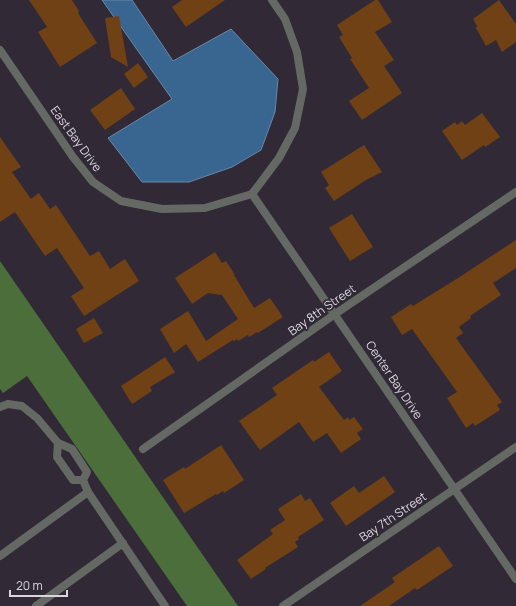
<svg xmlns="http://www.w3.org/2000/svg" width="516" height="606" viewBox="0 0 516 606" font-family="Manrope,sans-serif">
	<style>
		.forest { fill: #4c6e3a }
		.water { fill: #386691; stroke: #6988a8 }
		.building { fill: #6f4114 }
		.lines { fill: none; stroke-linecap: round; stroke-linejoin: round }
		.lane { stroke: #656963; stroke-width: 8 }
		.street { stroke: #656963; stroke-width: 8 }
		.labels { text-anchor: middle; stroke-width: 3.5; stroke-linejoin: round; paint-order: stroke }
		.street-label { font-size: 12px; fill: #dad6de; stroke: #312a36 }
	</style>
	<rect width="100%" height="100%" fill="#312a36"/>
	<polygon class="forest" points="0,261 238,606 187,606 27,376 3,393 0,389"/>
	<polygon class="water" points="102,0 132,0 173,61 231,29 278,79 275,112 261,150 232,167 189,182 142,182 108,138 172,99"/>
	<g class="building">
		<polygon points="29,0 72,0 79,11 78,13 97,43 60,67 38,32 47,27"/>
		<polygon points="182,0 225,0 186,27 172,7"/>
		<polygon points="375,0 378,0 392,22 375,32 394,60 384,66 402,93 362,120 349,101 369,88 350,59 352,58 339,37 343,35 337,25"/>
		<polygon points="499,0 516,24 516,42 502,52 496,40 486,46 476,28 477,26 473,19"/>
		<polygon points="119,16 128,67 111,57 105,18"/>
		<polygon points="138,63 148,77 134,88 124,74"/>
		<polygon points="121,88 135,109 105,130 90,110"/>
		<polygon points="482,113 500,137 485,147 484,145 462,160 442,131 455,122 457,125 462,121 465,125"/>
		<polygon points="0,137 21,167 12,172 31,199 39,193 50,209 56,205 90,256 99,251 110,269 125,259 139,281 84,316 71,296 84,288 57,248 45,256 15,212 0,222"/>
		<polygon points="364,145 382,172 366,180 334,201 325,188 329,185 321,172"/>
		<polygon points="352,214 373,247 350,261 329,228"/>
		<polygon points="516,240 516,268 493,283 501,295 470,316 471,318 459,327 463,333 456,338 502,402 497,405 500,410 475,426 473,423 466,428 447,398 457,392 412,329 402,335 391,317 411,304 413,306 429,296 458,278"/>
		<polygon points="215,252 222,263 226,261 235,275 234,275 254,308 270,298 283,317 258,333 257,332 249,337 248,335 238,341 237,339 234,341 233,340 198,362 186,344 174,353 160,329 188,311 206,341 238,319 222,295 208,293 192,304 175,278"/>
		<polygon points="94,318 103,333 84,343 76,329"/>
		<polygon points="329,352 342,371 319,387 344,420 348,417 349,420 354,417 363,429 357,433 361,439 341,453 327,433 313,442 299,422 260,450 239,421 277,395 272,388 313,360 314,362"/>
		<polygon points="165,357 175,372 150,387 152,391 132,404 121,386"/>
		<polygon points="221,445 244,480 224,493 223,491 217,495 216,494 184,513 163,480 184,467 185,469"/>
		<polygon points="384,476 395,492 346,526 330,503 354,486 359,493"/>
		<polygon points="301,494 305,501 310,498 324,520 298,537 299,539 295,542 298,547 265,568 266,569 251,579 237,560 273,534 270,530 285,520 278,509"/>
		<polygon points="439,546 453,566 417,590 415,588 389,606 360,606 395,582 392,578"/>
	</g>
	<g class="lines">
		<g class="lane">
			<polyline points="0,407 8,404 22,406 37,418 58,443"/>
			<polyline points="83,480 73,480 57,457 58,443 72,449 87,472 83,480 88,492"/>
			<polyline points="0,556 88,492 165,606"/>
			<polyline points="36,606 123,543"/>
		</g>
		<g class="street">
			<polyline points="0,50 73,157 93,182 121,201 162,209 205,208 252,194"/>
			<polyline points="252,194 516,579"/>
			<polyline points="252,194 279,158 295,128 303,89 297,52 285,19 272,0"/>
			<polyline points="143,449 335,314 516,192"/>
			<polyline points="283,606 516,447"/>
		</g>
	</g>
	<g class="labels">
		<g class="street-label">
			<text transform="translate(76 139) rotate(54)" y="4">East Bay Drive</text>
			<text transform="translate(322 310) rotate(-35)" y="4">Bay 8th Street</text>
			<text transform="translate(394 380) rotate(56)" y="4">Center Bay Drive</text>
			<text transform="translate(393 517) rotate(-34)" y="4">Bay 7th Street</text>
		</g>
	</g>
	<path d="M10 590v6h57v-6" fill="none" stroke="#dad6de" stroke-width="2"/>
	<text x="16" y="590" font-size="12" fill="#dad6de" stroke="#312a36" stroke-width="3" paint-order="stroke">20 m</text>
</svg>
